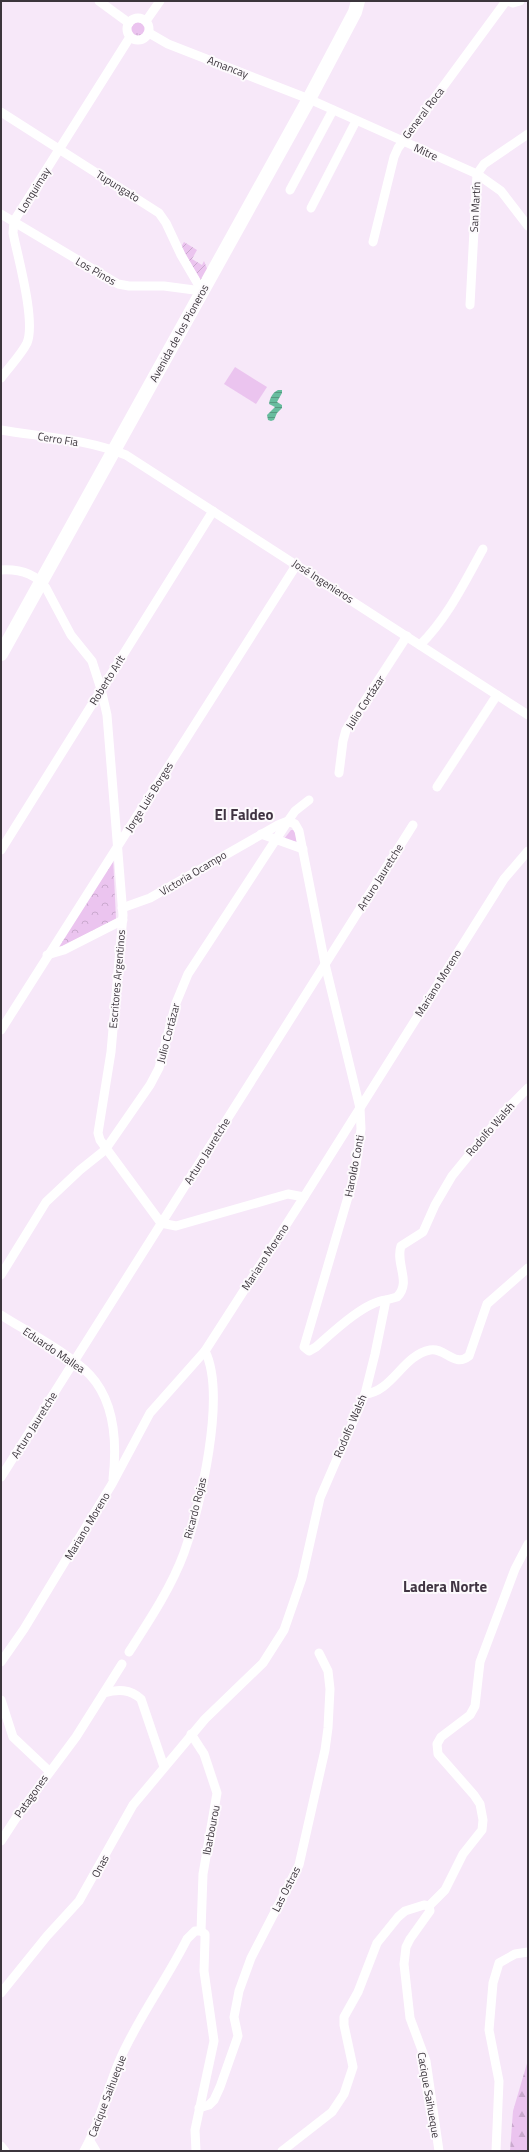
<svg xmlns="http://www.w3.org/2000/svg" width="529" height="2152" viewBox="0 0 529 2152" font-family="'Titillium Web',sans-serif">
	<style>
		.grass { fill: url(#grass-tufts) }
		.forest { fill: url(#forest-firs) }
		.park { fill: url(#park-crowns) }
		.garden { fill: url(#garden-furrows) }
		.pitch { fill: #ebc4ef }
		.water { fill: url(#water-rules) }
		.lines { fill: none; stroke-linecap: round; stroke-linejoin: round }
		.minor { stroke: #fff; stroke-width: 9 }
		.primary { stroke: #fff; stroke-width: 14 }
		.labels { text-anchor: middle; stroke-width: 4; stroke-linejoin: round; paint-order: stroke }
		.street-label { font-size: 11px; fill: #3b353c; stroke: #fdfafd }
		.district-label { font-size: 15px; font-weight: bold; fill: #403442; stroke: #fdfafd }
	</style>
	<defs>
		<pattern id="grass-tufts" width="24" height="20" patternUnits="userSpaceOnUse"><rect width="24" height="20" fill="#ebc4ef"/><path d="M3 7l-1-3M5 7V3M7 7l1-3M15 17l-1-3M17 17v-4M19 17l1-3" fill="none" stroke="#caa9ce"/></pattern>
		<pattern id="forest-firs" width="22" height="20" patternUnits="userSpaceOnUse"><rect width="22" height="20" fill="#ebc4ef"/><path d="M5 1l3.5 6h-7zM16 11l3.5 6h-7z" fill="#caa9ce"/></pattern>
		<pattern id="park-crowns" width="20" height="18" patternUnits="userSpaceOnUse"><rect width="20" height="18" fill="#ebc4ef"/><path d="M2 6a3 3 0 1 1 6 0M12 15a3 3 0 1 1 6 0" fill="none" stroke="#caa9ce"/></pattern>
		<pattern id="garden-furrows" width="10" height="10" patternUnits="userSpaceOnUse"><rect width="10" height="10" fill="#ebc4ef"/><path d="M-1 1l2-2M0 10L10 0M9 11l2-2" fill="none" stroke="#caa9ce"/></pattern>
		<pattern id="water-rules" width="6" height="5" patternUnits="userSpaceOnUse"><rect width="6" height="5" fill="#67bc9e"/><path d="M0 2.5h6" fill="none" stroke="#569a82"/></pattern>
	</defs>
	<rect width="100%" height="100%" fill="#f7e8f9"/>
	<g class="grass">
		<circle cx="138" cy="30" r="8"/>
		<polygon points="291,830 295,830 297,842 284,839"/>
	</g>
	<polygon class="forest" points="528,2060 528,2151 510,2151 513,2111"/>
	<polygon class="park" points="113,856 116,919 61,947 57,946"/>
	<polygon class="garden" points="184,242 197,250 192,259 202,265 204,261 208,271 205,278 200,280 181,247"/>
	<polygon class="pitch" points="235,367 267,387 256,404 224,384"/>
	<path class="water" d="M 278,390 L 282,390 L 282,393 L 277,402 L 282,405 L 282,408 L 277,413 L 274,420 L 271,421 L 268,420 L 267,415 L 275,407 L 269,404 C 270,398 272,393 278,390 Z"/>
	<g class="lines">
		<g class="minor">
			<polyline points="99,1 129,23"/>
			<polyline points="508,1 513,3 520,1"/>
			<circle cx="138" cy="29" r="11"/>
			<polyline points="146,21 160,1"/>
			<polyline points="149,33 168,44 309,99 477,174 501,191 528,226"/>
			<polyline points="1,112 159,213 166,223 181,255 202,291"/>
			<polyline points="290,190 333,110"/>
			<polyline points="311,208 356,121"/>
			<polyline points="1,214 118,284 129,286 164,286 202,291"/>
			<polyline points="373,242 394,157 398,148 506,1"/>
			<polyline points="470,305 477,174 484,164 528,134"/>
			<path d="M 1,378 C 9,367 21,355 27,343 C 36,321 18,258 13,233 L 14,221 L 130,37"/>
			<path d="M 1,430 C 43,437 87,439 126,455 L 528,715"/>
			<path d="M 1,570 C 19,569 35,573 46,588 L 71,635 L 92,661 L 101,689 L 107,715 L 123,915 L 111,1052 L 98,1133 L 100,1140 L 161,1223 L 176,1226 L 288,1194 L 304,1197"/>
			<path d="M 420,645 C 448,617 464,583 483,549"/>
			<polyline points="339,773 343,741 346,730 407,636"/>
			<polyline points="437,787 497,695"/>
			<polyline points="261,834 303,849"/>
			<polyline points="1,850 213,511"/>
			<path d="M 122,908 L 150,898 L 278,825 L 288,821 L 295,824 L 299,831 L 325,964 L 360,1108 L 361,1129 L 355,1173 L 304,1347 L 309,1351 L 316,1347 C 332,1333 364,1302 386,1300"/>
			<polyline points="47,955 64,950 123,920"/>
			<polyline points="1,1030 297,564"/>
			<polyline points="1,1275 46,1202 80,1170 105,1150 150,1085 159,1068 176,1003 188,974 288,821 295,811 309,800"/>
			<path d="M 1,1315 C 26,1331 70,1354 90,1375 C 115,1402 117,1444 113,1479"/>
			<path d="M 365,1394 C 392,1392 403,1355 430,1350 C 445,1347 454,1368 469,1356 L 487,1304 L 528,1268"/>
			<polyline points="1,1477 413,825"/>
			<path d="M 129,1652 C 149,1621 171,1588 184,1553 C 200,1508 227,1395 205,1351"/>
			<polyline points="1,1662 24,1629 112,1484 150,1413 205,1351 304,1197 504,879 528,851"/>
			<path d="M 104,1693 C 118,1689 130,1689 141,1699 L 164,1767"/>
			<polyline points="1,1700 13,1737 49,1771"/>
			<polyline points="191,1734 204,1754 217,1793 203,1874 201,1931"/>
			<polyline points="1,1841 18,1815 76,1737 122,1664"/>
			<polyline points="429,1906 445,1890 463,1854 482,1830 483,1820 480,1804 474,1795 438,1754 437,1744 441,1737 470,1715 475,1706 480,1662 515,1569 528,1544"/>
			<path d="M 1,1993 L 47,1936 L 79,1901 L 133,1805 L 205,1719 L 263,1663 L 284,1630 L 302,1578 L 320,1498 L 365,1394 L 375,1354 L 386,1300 L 397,1297 C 412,1282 395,1264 401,1246 L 423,1232 L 435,1205 L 452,1176 L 505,1111 L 528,1088"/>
			<polyline points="199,2108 209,2105 214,2100 220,2087 238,2036 234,2017 239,1991 251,1958 299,1865 325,1750 328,1728 330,1689 328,1671 319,1653"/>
			<polyline points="90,2141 96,2151"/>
			<polyline points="1,2146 5,2151"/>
			<path d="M 84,2151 C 101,2121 107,2088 121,2057 C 140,2015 167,1979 187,1939 L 195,1931 L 201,1931 L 205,1934 L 205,1939 L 204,1971 L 214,2041 L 195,2130 L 196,2151"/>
			<polyline points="282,2151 332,2112 344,2094 353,2067 344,2025 344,2017 358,1992 377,1943 398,1917 405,1911 424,1905 429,1906 430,1911 410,1939 406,1947 404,1964 410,2018 426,2061 439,2151"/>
			<polyline points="496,2151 499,2081 489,2030 493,1983 499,1963 515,1954 528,1952"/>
		</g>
		<polyline class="primary" points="1,654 309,99 355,12 358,1"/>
	</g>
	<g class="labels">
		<g class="street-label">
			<text transform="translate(228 67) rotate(21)" y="4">Amancay</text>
			<text transform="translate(423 113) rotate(-53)" y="4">General Roca</text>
			<text transform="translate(426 152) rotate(24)" y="4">Mitre</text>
			<text transform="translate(118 186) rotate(32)" y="4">Tupungato</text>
			<text transform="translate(34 190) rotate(-58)" y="4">Lonquimay</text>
			<text transform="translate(475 207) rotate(-87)" y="4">San Martín</text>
			<text transform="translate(96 271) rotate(30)" y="4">Los Pinos</text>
			<text transform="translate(179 333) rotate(-61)" y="4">Avenida de los Pioneros</text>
			<text transform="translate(58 439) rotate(9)" y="4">Cerro Fia</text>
			<text transform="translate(323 581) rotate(33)" y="4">José Ingenieros</text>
			<text transform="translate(107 680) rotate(-58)" y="4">Roberto Arlt</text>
			<text transform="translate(365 702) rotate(-57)" y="4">Julio Cortázar</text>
			<text transform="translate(149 797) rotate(-58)" y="4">Jorge Luis Borges</text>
			<text transform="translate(193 873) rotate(-31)" y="4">Victoria Ocampo</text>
			<text transform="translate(380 877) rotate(-58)" y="4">Arturo Jauretche</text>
			<text transform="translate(117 979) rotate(-85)" y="4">Escritores Argentinos</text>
			<text transform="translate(438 983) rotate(-58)" y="4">Mariano Moreno</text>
			<text transform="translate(168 1033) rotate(-75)" y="4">Julio Cortázar</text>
			<text transform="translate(490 1129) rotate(-49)" y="4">Rodolfo Walsh</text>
			<text transform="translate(207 1151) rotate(-58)" y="4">Arturo Jauretche</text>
			<text transform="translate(354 1166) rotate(-79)" y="4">Haroldo Conti</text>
			<text transform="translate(265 1257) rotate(-57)" y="4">Mariano Moreno</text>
			<text transform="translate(54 1350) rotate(34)" y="4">Eduardo Mallea</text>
			<text transform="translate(34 1425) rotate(-58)" y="4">Arturo Jauretche</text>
			<text transform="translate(350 1426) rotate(-67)" y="4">Rodolfo Walsh</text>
			<text transform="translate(195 1508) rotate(-76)" y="4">Ricardo Rojas</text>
			<text transform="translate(87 1526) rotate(-59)" y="4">Mariano Moreno</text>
			<text transform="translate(31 1796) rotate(-55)" y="4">Patagones</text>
			<text transform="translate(211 1830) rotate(-79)" y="4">Ibarbourou</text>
			<text transform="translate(100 1866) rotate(-62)" y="4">Onas</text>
			<text transform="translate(286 1889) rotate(-63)" y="4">Las Ostras</text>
			<text transform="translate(429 2095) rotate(80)" y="4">Cacique Saihueque</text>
			<text transform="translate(107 2096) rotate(-69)" y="4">Cacique Saihueque</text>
		</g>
		<g class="district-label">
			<text x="244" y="820">El Faldeo</text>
			<text x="445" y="1592">Ladera Norte</text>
		</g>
	</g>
	<rect width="529" height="2152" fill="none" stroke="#3b353c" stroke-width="4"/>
</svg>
